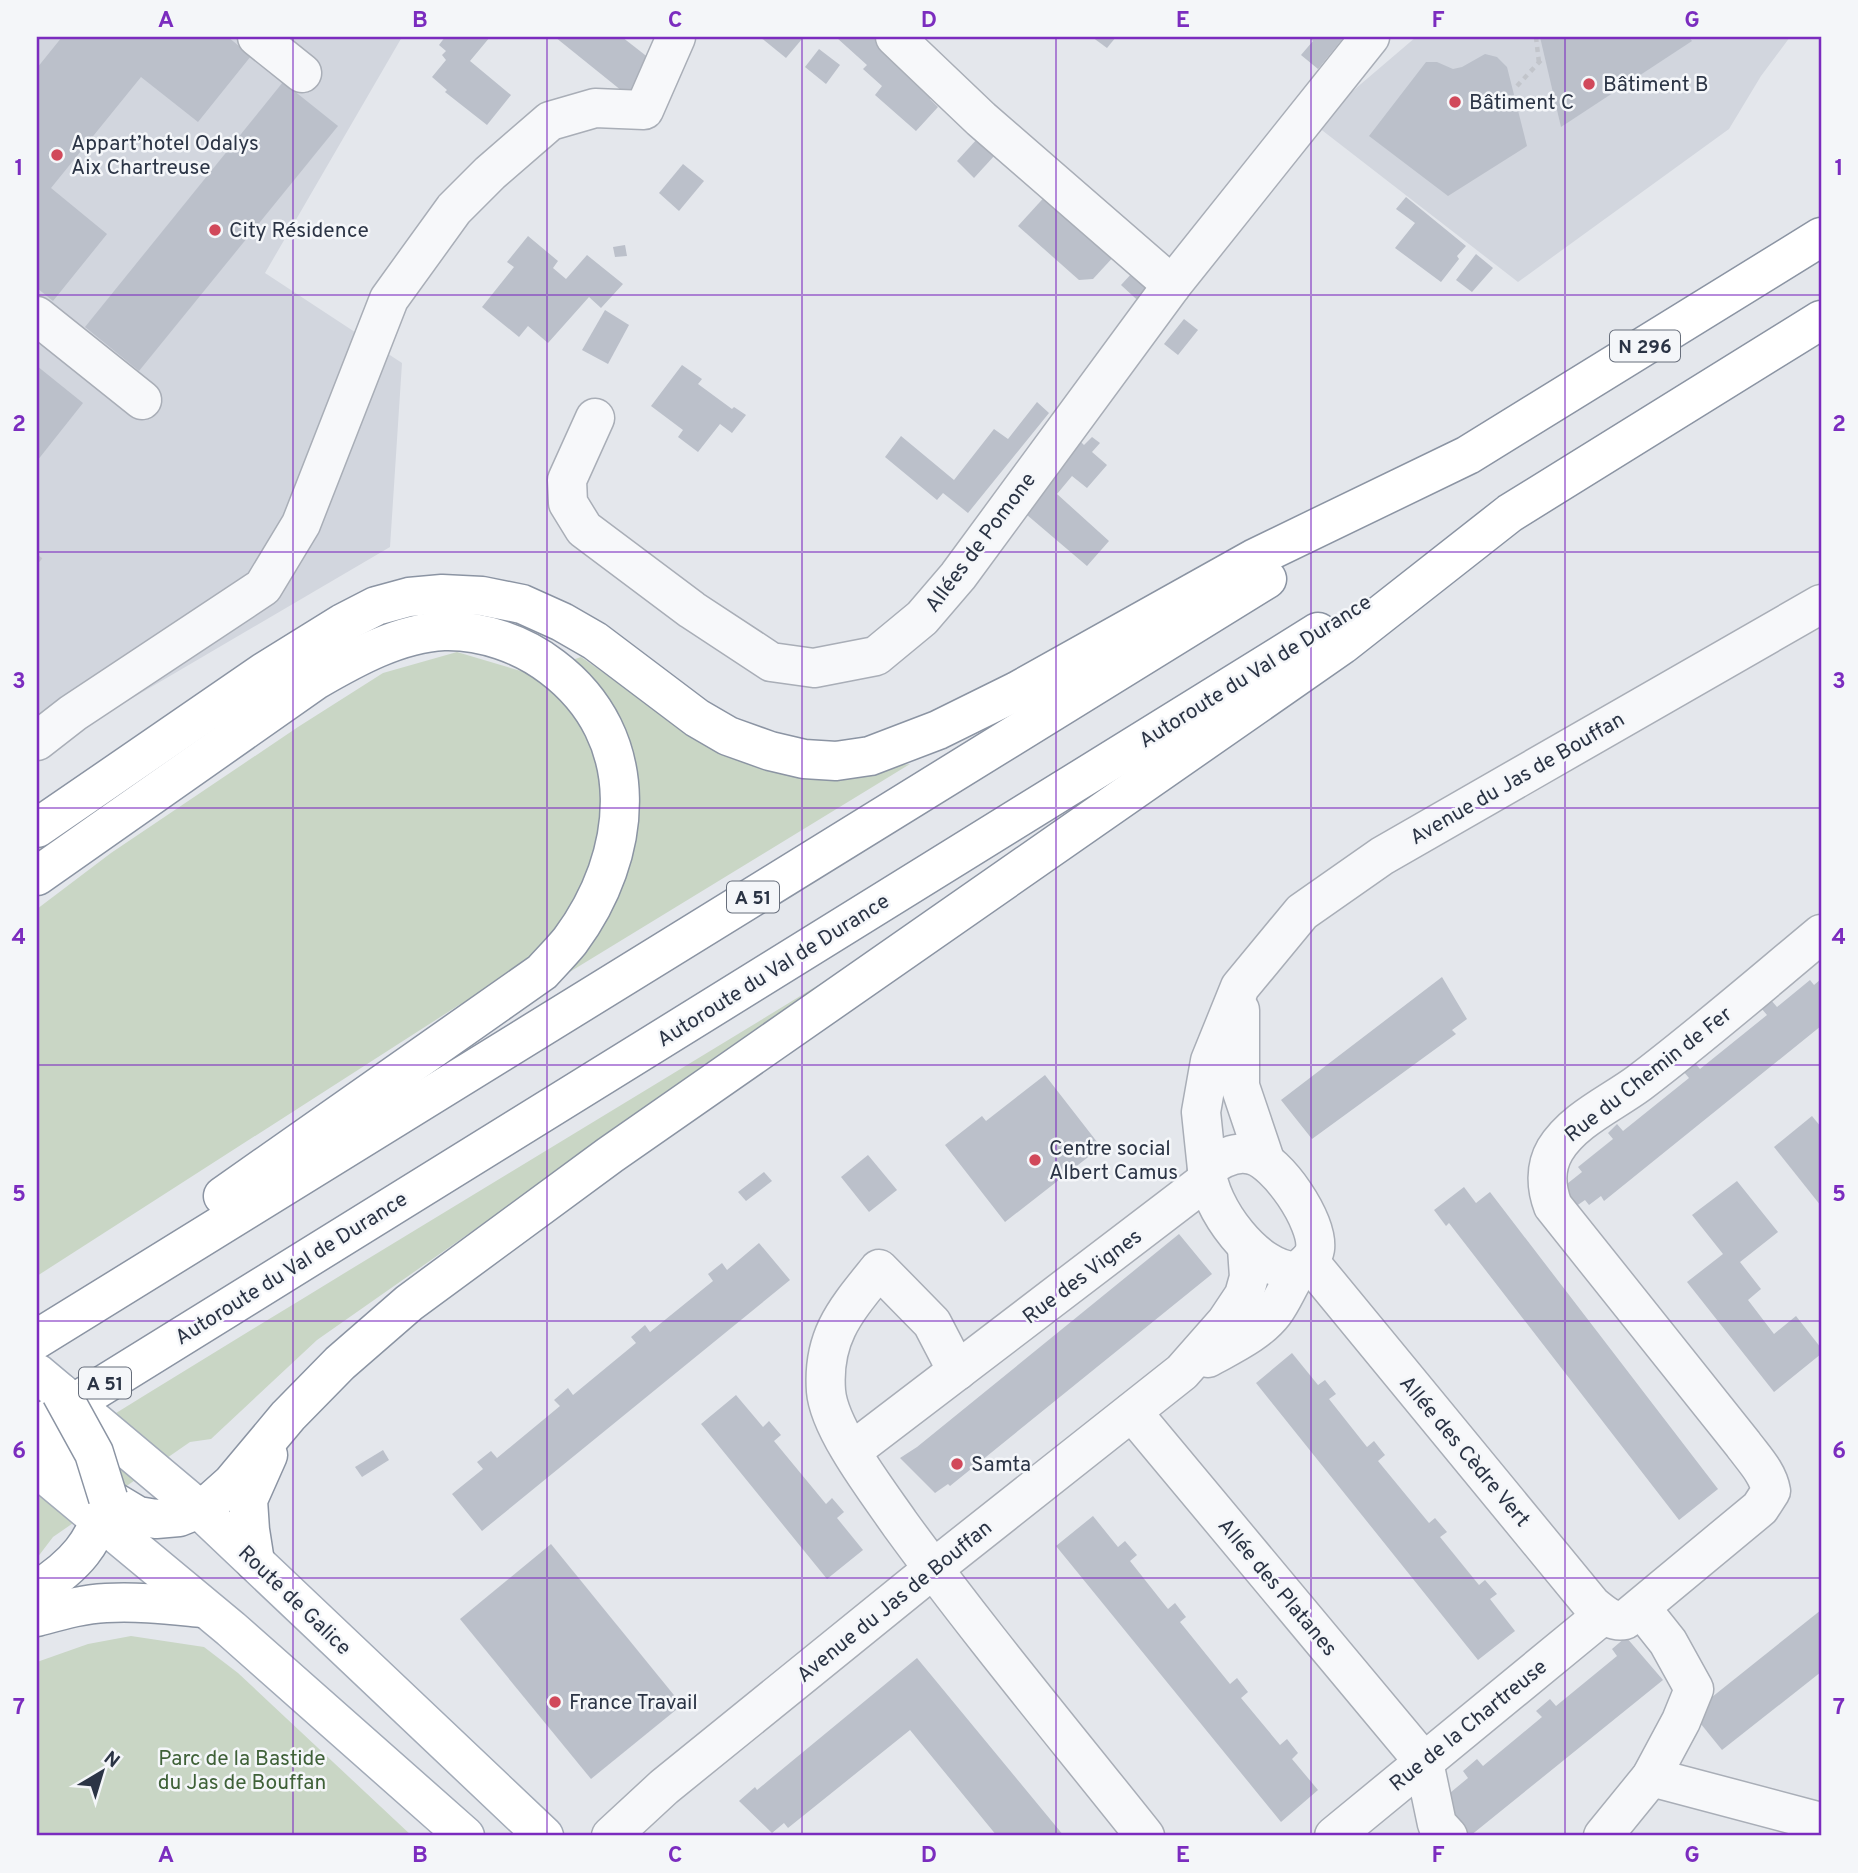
<svg xmlns="http://www.w3.org/2000/svg" width="1858" height="1873" viewBox="0 0 1858 1873" font-family="Overpass,sans-serif">
	<style>
		.built { fill: #d2d6de }
		.green { fill: #c9d6c5 }
		.building { fill: #bbc0ca }
		.lines { fill: none; stroke-linecap: round; stroke-linejoin: round }
		.minor-casing { stroke: #a9aeb7; stroke-width: 41 }
		.major-casing { stroke: #a3abb8; stroke-width: 41 }
		.highway-casing { stroke: #8b94a3; stroke-width: 41 }
		.path { stroke: #c2c5cb; stroke-width: 4.5; stroke-dasharray: 5 5; stroke-linecap: butt }
		.minor { stroke: #f7f8fa; stroke-width: 38 }
		.major { stroke: #fff; stroke-width: 38 }
		.highway { stroke: #fff; stroke-width: 38 }
		.highway-bridge-casing { stroke: #8b94a3; stroke-width: 41; stroke-linecap: butt }
		.highway-bridge { stroke: #fff; stroke-width: 38 }
		.grid { fill: none; stroke: #7b2cbf; stroke-width: 2; stroke-opacity: 0.55 }
		.poi-dot { fill: #d1495b; stroke: #f4f6f9; stroke-width: 2.5 }
		.labels { text-anchor: middle; stroke-width: 5; stroke-linejoin: round; paint-order: stroke }
		.shield { fill: #f4f6f9; stroke: #676e7b; stroke-width: 2 }
		.shield-label { font-size: 19px; font-weight: bold; fill: #2b3445 }
		.poi-label { font-size: 21px; fill: #2b3445; stroke: #f4f6f9; text-anchor: start }
		.street-label { font-size: 21px; fill: #2b3445; stroke: #f4f6f9 }
		.park-label { font-size: 21px; fill: #3f6138; stroke: #f4f6f9 }
		.neatline { fill: none; stroke: #7b2cbf; stroke-width: 2.5 }
		.grid-label { font-size: 23px; text-anchor: middle; font-weight: bold; fill: #7b2cbf }
	</style>
	<rect width="100%" height="100%" fill="#e4e7ec"/>
	<g class="built">
		<polygon points="37,37 402,37 265,273 402,363 390,547 37,754"/>
		<polygon points="1416,37 1790,37 1761,76 1729,129 1518,282 1314,124"/>
	</g>
	<g class="green">
		<polygon points="457,652 531,674 581,657 676,723 827,774 910,764 563,976 459,1005 37,1276 37,909 111,853 298,727 383,673"/>
		<path d="M 856,962 L 317,1340 L 211,1439 L 190,1442 L 53,1537 L 37,1558 L 37,1462 C 309,1293 583,1129 856,962 Z"/>
		<polygon points="131,1636 204,1647 238,1673 412,1836 37,1836 37,1662 88,1644"/>
	</g>
	<g class="building">
		<polygon points="62,37 228,37 251,56 198,122 141,77 51,188 107,234 53,301 37,288 37,68"/>
		<polygon points="445,37 490,37 470,61 511,95 487,125 445,92 447,90 432,77 446,60 442,55 446,51 439,45"/>
		<polygon points="555,37 622,37 654,62 627,95"/>
		<polygon points="760,37 800,37 802,39 786,58"/>
		<polygon points="838,37 879,37 938,91 930,99 938,107 916,131 875,95 882,86 863,69 867,65 837,38"/>
		<polygon points="1092,37 1116,37 1107,48"/>
		<polygon points="1308,37 1344,37 1318,69 1301,55 1313,41"/>
		<polygon points="1540,37 1689,37 1692,41 1561,127"/>
		<polygon points="819,49 840,65 826,84 805,67"/>
		<polygon points="1485,54 1497,57 1507,67 1527,146 1448,196 1369,136 1426,62 1437,62 1453,69 1462,67"/>
		<polygon points="283,82 338,126 139,371 85,327"/>
		<polygon points="978,138 995,155 974,178 957,161"/>
		<polygon points="683,164 704,181 679,211 659,193"/>
		<polygon points="1049,192 1116,254 1093,279 1079,280 1018,226"/>
		<polygon points="1406,197 1466,246 1457,256 1459,259 1441,282 1395,248 1415,223 1396,209"/>
		<polygon points="528,236 558,261 553,268 566,279 587,255 623,284 601,308 589,297 548,343 528,326 519,337 482,307 514,267 507,262"/>
		<polygon points="625,245 627,256 615,257 613,247"/>
		<polygon points="1476,254 1493,268 1472,292 1456,280"/>
		<polygon points="1134,271 1158,292 1146,308 1121,285"/>
		<polygon points="605,310 629,325 608,364 582,350"/>
		<polygon points="1184,319 1198,330 1178,355 1164,344"/>
		<polygon points="682,365 702,379 698,384 732,409 734,407 746,415 732,433 720,424 698,452 678,437 683,430 651,406"/>
		<polygon points="37,366 83,403 37,461"/>
		<polygon points="1037,402 1049,413 968,513 943,493 937,500 885,457 901,436 954,480 994,429 1008,439"/>
		<polygon points="1075,436 1084,445 1092,437 1100,443 1092,452 1107,465 1087,488 1072,476 1057,494 1109,541 1087,566 1020,509"/>
		<polygon points="1442,977 1467,1019 1452,1030 1456,1034 1312,1139 1281,1100"/>
		<polygon points="1821,979 1821,1026 1604,1201 1601,1196 1589,1205 1585,1200 1572,1209 1558,1191 1582,1172 1578,1167 1613,1139 1608,1133 1617,1124 1623,1131 1689,1078 1683,1071 1694,1062 1700,1069 1767,1015 1761,1008 1771,1000 1777,1007 1810,980 1814,985"/>
		<polygon points="1045,1075 1101,1147 1005,1222 945,1145 982,1116 986,1121"/>
		<polygon points="1812,1116 1821,1127 1821,1206 1774,1147"/>
		<polygon points="868,1155 897,1190 869,1212 841,1177"/>
		<polygon points="764,1172 772,1181 746,1201 738,1192"/>
		<polygon points="1737,1181 1778,1232 1740,1262 1761,1289 1748,1300 1774,1334 1796,1316 1821,1348 1821,1354 1774,1392 1687,1282 1723,1254 1692,1215"/>
		<polygon points="1464,1187 1476,1203 1490,1192 1718,1489 1679,1520 1449,1223 1446,1226 1434,1210"/>
		<polygon points="1179,1234 1212,1274 950,1486 948,1484 935,1493 900,1458 917,1447"/>
		<polygon points="759,1243 790,1280 482,1531 452,1494 483,1469 477,1462 491,1451 497,1458 560,1406 554,1400 568,1388 573,1395 636,1343 631,1337 645,1325 650,1332 713,1281 708,1274 722,1263 727,1270"/>
		<polygon points="1292,1353 1318,1385 1325,1380 1336,1394 1329,1399 1367,1447 1374,1441 1385,1455 1378,1461 1429,1523 1435,1518 1447,1532 1440,1537 1479,1585 1485,1580 1497,1594 1490,1599 1515,1631 1478,1660 1256,1383"/>
		<polygon points="736,1395 763,1427 769,1421 781,1435 774,1441 826,1504 832,1498 844,1512 837,1518 863,1550 827,1579 701,1424"/>
		<polygon points="383,1450 389,1460 362,1477 355,1467"/>
		<polygon points="1093,1516 1118,1547 1125,1541 1137,1555 1130,1561 1168,1609 1175,1603 1186,1617 1180,1622 1230,1684 1237,1678 1248,1692 1241,1698 1280,1745 1287,1739 1298,1753 1292,1759 1318,1790 1281,1822 1056,1546"/>
		<polygon points="551,1544 682,1705 591,1779 460,1619"/>
		<polygon points="1821,1610 1821,1672 1722,1750 1692,1713"/>
		<polygon points="1626,1637 1663,1680 1470,1836 1466,1836 1439,1802 1468,1778 1463,1771 1477,1759 1483,1766 1542,1717 1536,1711 1550,1699 1556,1706 1617,1656 1612,1649"/>
		<polygon points="917,1658 1064,1836 997,1836 910,1730 788,1828 784,1823 772,1833 739,1801 755,1787 757,1790"/>
	</g>
	<g class="lines">
		<defs>
			<g id="minor">
				<polyline points="257,37 302,73"/>
				<polyline points="895,37 981,119 1172,285"/>
				<polyline points="37,316 142,400"/>
				<polyline points="595,418 567,480 568,503 584,529 692,610 771,662 814,668 876,656 922,618 958,576 1172,285 1370,37"/>
				<polyline points="37,741 73,713 263,587 301,524 389,299 454,209 490,173 550,121 595,108 644,110 676,37"/>
				<polyline points="1240,1010 1240,1086 1265,1160"/>
				<polyline points="1207,1169 1201,1112 1210,1061 1240,987 1302,912 1382,856 1821,604"/>
				<path d="M 1309,1261 L 1592,1605 C 1602,1613 1612,1623 1625,1620 L 1760,1508 L 1771,1491 C 1768,1473 1754,1459 1743,1444 L 1553,1206 C 1546,1188 1545,1167 1555,1150 C 1573,1120 1612,1103 1639,1083 C 1701,1036 1761,984 1821,934"/>
				<path d="M 1208,1358 C 1231,1345 1258,1333 1274,1312 C 1283,1300 1288,1286 1296,1274 C 1302,1265 1313,1261 1315,1249 C 1319,1222 1277,1161 1252,1155 C 1235,1150 1220,1159 1207,1169 C 1207,1205 1257,1274 1298,1271"/>
				<path d="M 957,1371 L 932,1323 L 879,1269 C 846,1310 822,1336 826,1391 C 829,1429 878,1492 900,1524 C 978,1631 1063,1733 1145,1836"/>
				<polyline points="1132,1412 1424,1762 1437,1824 1448,1836"/>
				<polyline points="852,1451 1207,1180"/>
				<polyline points="1651,1777 1821,1822"/>
				<polyline points="611,1836 664,1787 933,1569 1182,1372 1226,1322 1244,1295 1249,1277 1247,1248"/>
				<polyline points="1334,1836 1603,1615"/>
				<polyline points="1603,1836 1651,1777 1681,1721 1694,1689 1668,1642 1641,1608"/>
			</g>
			<g id="major">
				<polyline points="37,1373 199,1509 544,1836"/>
				<polyline points="37,1468 231,1629 465,1836"/>
			</g>
			<g id="highway">
				<polyline points="37,828 264,672 343,623 376,606 409,597 442,594 482,596 522,604 562,622 595,641 697,718 728,736 770,751 804,759 836,761 870,756 938,730 1017,691 1255,558 1468,455 1821,237"/>
				<path d="M 37,876 L 316,680 C 354,658 399,633 444,631 C 482,630 522,644 552,667 C 645,737 634,855 570,941 C 561,952 551,962 542,972 L 223,1196"/>
				<polyline points="37,1339 1267,579"/>
				<polyline points="42,1423 1318,632"/>
				<polyline points="37,1438 108,1498 138,1516 156,1519 179,1517 199,1509 213,1500 232,1483 288,1416 340,1363 409,1303 610,1155 1342,645 1510,513 1821,320"/>
				<polyline points="255,1562 250,1530 248,1500 268,1455"/>
				<path d="M 37,1590 C 76,1565 94,1544 108,1498"/>
				<path d="M 37,1617 C 59,1611 82,1604 106,1603 C 138,1601 171,1605 203,1608"/>
			</g>
		</defs>
		<use href="#minor" class="minor-casing"/>
		<use href="#major" class="major-casing"/>
		<use href="#highway" class="highway-casing"/>
		<g class="path">
			<polyline points="1536,37 1539,63"/>
			<polyline points="1517,86 1543,58"/>
			<polyline points="37,557 42,561"/>
		</g>
		<use href="#minor" class="minor"/>
		<use href="#major" class="major"/>
		<use href="#highway" class="highway"/>
		<defs>
			<polyline id="highway-bridge" points="61,1393 94,1453 108,1498"/>
		</defs>
		<use href="#highway-bridge" class="highway-bridge-casing"/>
		<use href="#highway-bridge" class="highway-bridge"/>
	</g>
	<path class="grid" d="M 293,37 L 293,1836M 547,37 L 547,1836M 802,37 L 802,1836M 1056,37 L 1056,1836M 1311,37 L 1311,1836M 1565,37 L 1565,1836M 37,295 L 1821,295M 37,552 L 1821,552M 37,808 L 1821,808M 37,1065 L 1821,1065M 37,1321 L 1821,1321M 37,1578 L 1821,1578"/>
	<g class="poi-dot">
		<circle cx="1589" cy="84" r="7"/>
		<circle cx="1455" cy="102" r="7"/>
		<circle cx="57" cy="155" r="7"/>
		<circle cx="215" cy="230" r="7"/>
		<circle cx="1035" cy="1160" r="7"/>
		<circle cx="957" cy="1464" r="7"/>
		<circle cx="555" cy="1702" r="7"/>
	</g>
	<g class="labels">
		<g class="shield">
			<rect x="1610" y="330.5" width="70" height="31" rx="5"/>
			<rect x="727" y="881.5" width="52" height="31" rx="5"/>
			<rect x="79" y="1367.5" width="52" height="31" rx="5"/>
		</g>
		<g class="shield-label">
			<text x="1645" y="353">N 296</text>
			<text x="753" y="904">A 51</text>
			<text x="105" y="1390">A 51</text>
		</g>
		<g class="poi-label">
			<text x="1603" y="91">Bâtiment B</text>
			<text x="1469" y="109">Bâtiment C</text>
			<text x="71" y="150">Appart’hotel Odalys<tspan x="71" dy="24">Aix Chartreuse</tspan></text>
			<text x="229" y="237">City Résidence</text>
			<text x="1049" y="1155">Centre social<tspan x="1049" dy="24">Albert Camus</tspan></text>
			<text x="971" y="1471">Samta</text>
			<text x="569" y="1709">France Travail</text>
		</g>
		<g class="street-label">
			<text transform="translate(980 542) rotate(-53)" y="7">Allées de Pomone</text>
			<text transform="translate(1255 671) rotate(-32)" y="7">Autoroute du Val de Durance</text>
			<text transform="translate(1517 778) rotate(-30)" y="7">Avenue du Jas de Bouffan</text>
			<text transform="translate(773 970) rotate(-32)" y="7">Autoroute du Val de Durance</text>
			<text transform="translate(1648 1074) rotate(-38)" y="7">Rue du Chemin de Fer</text>
			<text transform="translate(291 1268) rotate(-32)" y="7">Autoroute du Val de Durance</text>
			<text transform="translate(1082 1276) rotate(-37)" y="7">Rue des Vignes</text>
			<text transform="translate(1465 1451) rotate(50)" y="7">Allée des Cèdre Vert</text>
			<text transform="translate(1278 1587) rotate(50)" y="7">Allée des Platanes</text>
			<text transform="translate(295 1600) rotate(44)" y="7">Route de Galice</text>
			<text transform="translate(894 1601) rotate(-39)" y="7">Avenue du Jas de Bouffan</text>
			<text transform="translate(1468 1725) rotate(-39)" y="7">Rue de la Chartreuse</text>
		</g>
		<g class="park-label">
			<text x="242" y="1765">Parc de la Bastide<tspan x="242" dy="24">du Jas de Bouffan</tspan></text>
		</g>
	</g>
	<rect width="1858" height="1873" fill="none" stroke="#f4f6f9" stroke-width="77"/>
	<g transform="translate(102 1772) rotate(38)" stroke="#f4f6f9" stroke-width="5" paint-order="stroke">
	<path d="M0-5L12 26L0 18L-12 26Z" fill="#2b3445"/>
	<text y="-10" font-size="19" font-weight="bold" text-anchor="middle" fill="#2b3445">N</text>
	</g>
	<rect x="38" y="38" width="1782" height="1796" class="neatline"/>
	<g class="grid-label">
		<text x="166" y="27">A</text>
		<text x="420" y="27">B</text>
		<text x="675" y="27">C</text>
		<text x="929" y="27">D</text>
		<text x="1183" y="27">E</text>
		<text x="1438" y="27">F</text>
		<text x="1692" y="27">G</text>
		<text x="19" y="175">1</text>
		<text x="1839" y="175">1</text>
		<text x="19" y="431">2</text>
		<text x="1839" y="431">2</text>
		<text x="19" y="688">3</text>
		<text x="1839" y="688">3</text>
		<text x="19" y="944">4</text>
		<text x="1839" y="944">4</text>
		<text x="19" y="1201">5</text>
		<text x="1839" y="1201">5</text>
		<text x="19" y="1458">6</text>
		<text x="1839" y="1458">6</text>
		<text x="19" y="1714">7</text>
		<text x="1839" y="1714">7</text>
		<text x="166" y="1862">A</text>
		<text x="420" y="1862">B</text>
		<text x="675" y="1862">C</text>
		<text x="929" y="1862">D</text>
		<text x="1183" y="1862">E</text>
		<text x="1438" y="1862">F</text>
		<text x="1692" y="1862">G</text>
	</g>
</svg>
